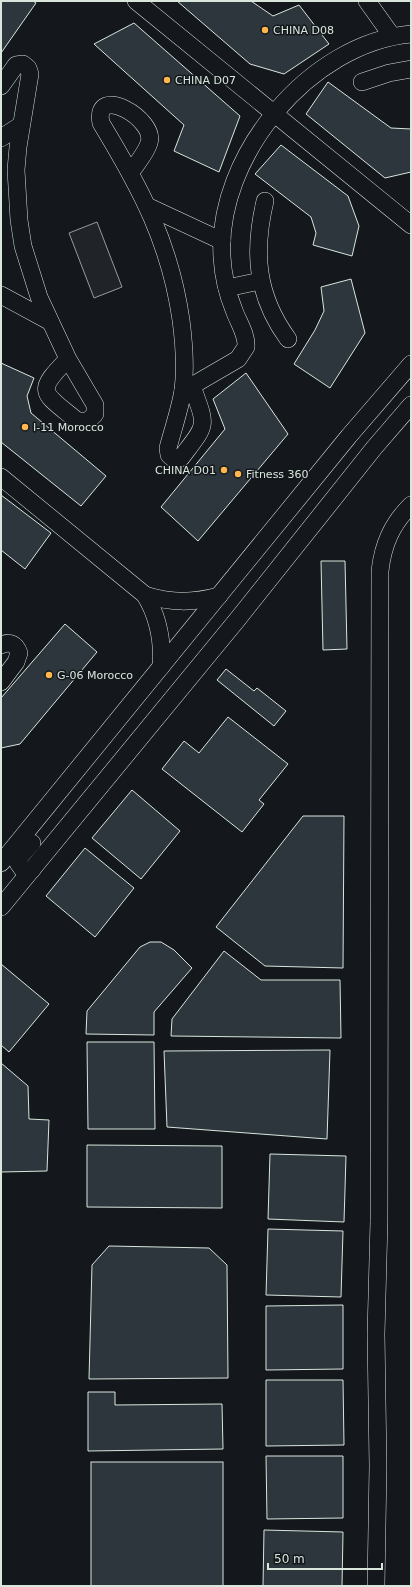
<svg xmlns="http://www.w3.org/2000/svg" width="412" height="1587" viewBox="0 0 412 1587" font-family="'DejaVu Sans',sans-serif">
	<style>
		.green { fill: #202428; stroke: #939e99 }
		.building { fill: #2c363c; stroke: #d8e6dc }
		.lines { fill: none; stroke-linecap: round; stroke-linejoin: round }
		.minor-casing { stroke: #d8e6dc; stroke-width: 18 }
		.minor { stroke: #14181c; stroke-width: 17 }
		.poi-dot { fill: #ffb74d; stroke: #14181c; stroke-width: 1.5 }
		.labels { text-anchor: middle; stroke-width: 3; stroke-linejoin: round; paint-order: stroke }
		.poi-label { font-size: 11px; fill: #d8e6dc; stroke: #14181c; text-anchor: start }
	</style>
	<rect width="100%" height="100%" fill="#14181c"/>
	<polygon class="green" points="97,222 122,287 94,298 69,233"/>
	<g class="building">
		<polygon points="1,1 33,1 36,3 1,53"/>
		<polygon points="177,1 251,1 273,16 299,5 329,44 284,74 250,64"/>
		<polygon points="134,23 240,116 219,172 174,151 184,125 94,44"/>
		<polygon points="328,82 391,128 411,129 411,172 385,178 306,114"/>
		<polygon points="281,145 348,196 359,226 352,256 313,245 316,233 311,217 255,174"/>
		<polygon points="351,279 365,333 330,388 294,364 315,330 324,311 321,287"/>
		<polygon points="1,363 34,378 27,396 31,413 106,476 81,506 1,442"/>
		<polygon points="246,373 288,434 198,541 161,507 225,429 213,399"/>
		<polygon points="1,495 51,533 25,569 1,550"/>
		<polygon points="321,561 345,561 347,649 323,650"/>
		<polygon points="65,624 97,652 20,744 1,748 1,698"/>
		<polygon points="226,669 254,691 257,688 286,711 274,726 217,680"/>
		<polygon points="228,717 288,764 259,800 264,804 242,832 162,769 184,741 199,753"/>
		<polygon points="132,790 180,831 141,879 92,838"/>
		<polygon points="303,816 344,816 343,968 265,966 216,927"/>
		<polygon points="85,848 134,888 95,937 46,896"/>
		<polygon points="150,942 161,942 174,950 192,968 154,1012 154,1035 86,1034 87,1011 140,947"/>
		<polygon points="224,951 261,980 340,980 341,1038 171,1036 172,1019"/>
		<polygon points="1,964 49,1004 9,1052 1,1045"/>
		<polygon points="87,1042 154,1042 155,1129 88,1129"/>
		<polygon points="330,1050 327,1139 167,1127 164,1051"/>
		<polygon points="1,1063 28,1086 29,1119 49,1120 47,1171 1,1172"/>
		<polygon points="87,1145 222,1146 222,1208 87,1207"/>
		<polygon points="270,1154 346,1156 344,1222 268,1219"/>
		<polygon points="268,1229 343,1231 341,1297 266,1295"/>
		<polygon points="109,1246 209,1248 227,1265 228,1378 89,1379 92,1265"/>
		<polygon points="343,1305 343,1369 266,1370 266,1306"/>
		<polygon points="266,1380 343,1380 344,1445 266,1446"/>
		<polygon points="88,1392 115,1392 115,1405 222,1404 223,1449 88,1451"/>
		<polygon points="266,1456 343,1456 343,1518 267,1519"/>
		<rect x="91" y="1462" width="132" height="124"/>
		<polygon points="264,1530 343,1532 342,1586 263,1586"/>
	</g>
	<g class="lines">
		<defs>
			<g id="minor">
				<polyline points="136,1 411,225"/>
				<polyline points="367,1 392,36"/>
				<polyline points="362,82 389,73 411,69"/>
				<path d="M 1,86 L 16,65 L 23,64 L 28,68 L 30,74 L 18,147 L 16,170 L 19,220 L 23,246 L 39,297 L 68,359 L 95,405 L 95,414 L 88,421 L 79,421 L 75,419 C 42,392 35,392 68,359"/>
				<polyline points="1,138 21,125"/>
				<path d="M 131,172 C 137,163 146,153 149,143 C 157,119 93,83 101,123 C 141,189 170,243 181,320 C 184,343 186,367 183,390 C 180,409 173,429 168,448 L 169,455 L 174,459 L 181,458 C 208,422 207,428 192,386"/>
				<path d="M 265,201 C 253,252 256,295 288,339"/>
				<polyline points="149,207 222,241"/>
				<polyline points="227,288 260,281"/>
				<polyline points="1,295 49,321"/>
				<path d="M 183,391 L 238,359 L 246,347 C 247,334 238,322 234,310 C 227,293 223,275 222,257 C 216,156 310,43 411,34"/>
				<path d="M 1,477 L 145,595 C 159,618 163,641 161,667"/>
				<path d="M 145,595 C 171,603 193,603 219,596"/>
				<path d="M 1,645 C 10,641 16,644 19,653 L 16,662 L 1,682"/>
				<polyline points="32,843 19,858 18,863 23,870 32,870"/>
				<polyline points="1,863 349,436 411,364"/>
				<polyline points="1,907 237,620 374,448 411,405"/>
				<path d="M 376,1586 L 378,1466 L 376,1334 L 379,1221 L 380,571 C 383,544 392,524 411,505"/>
			</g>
		</defs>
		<use href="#minor" class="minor-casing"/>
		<use href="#minor" class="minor"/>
	</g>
	<g class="poi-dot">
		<circle cx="265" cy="30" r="4"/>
		<circle cx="167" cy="80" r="4"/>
		<circle cx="25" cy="427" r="4"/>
		<circle cx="224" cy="470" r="4"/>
		<circle cx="238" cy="474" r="4"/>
		<circle cx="49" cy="675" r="4"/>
	</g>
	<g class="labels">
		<g class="poi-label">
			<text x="273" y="34">CHINA D08</text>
			<text x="175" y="84">CHINA D07</text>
			<text x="33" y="431">I-11 Morocco</text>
			<text x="216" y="474" text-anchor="end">CHINA D01</text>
			<text x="246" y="478">Fitness 360</text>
			<text x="57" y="679">G-06 Morocco</text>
		</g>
	</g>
	<rect width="412" height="1587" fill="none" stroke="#d8e6dc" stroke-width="4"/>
	<path d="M268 1563v6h114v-6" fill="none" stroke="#d8e6dc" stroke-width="2"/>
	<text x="274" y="1563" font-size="12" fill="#d8e6dc" stroke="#14181c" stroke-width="3" paint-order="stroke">50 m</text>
</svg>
